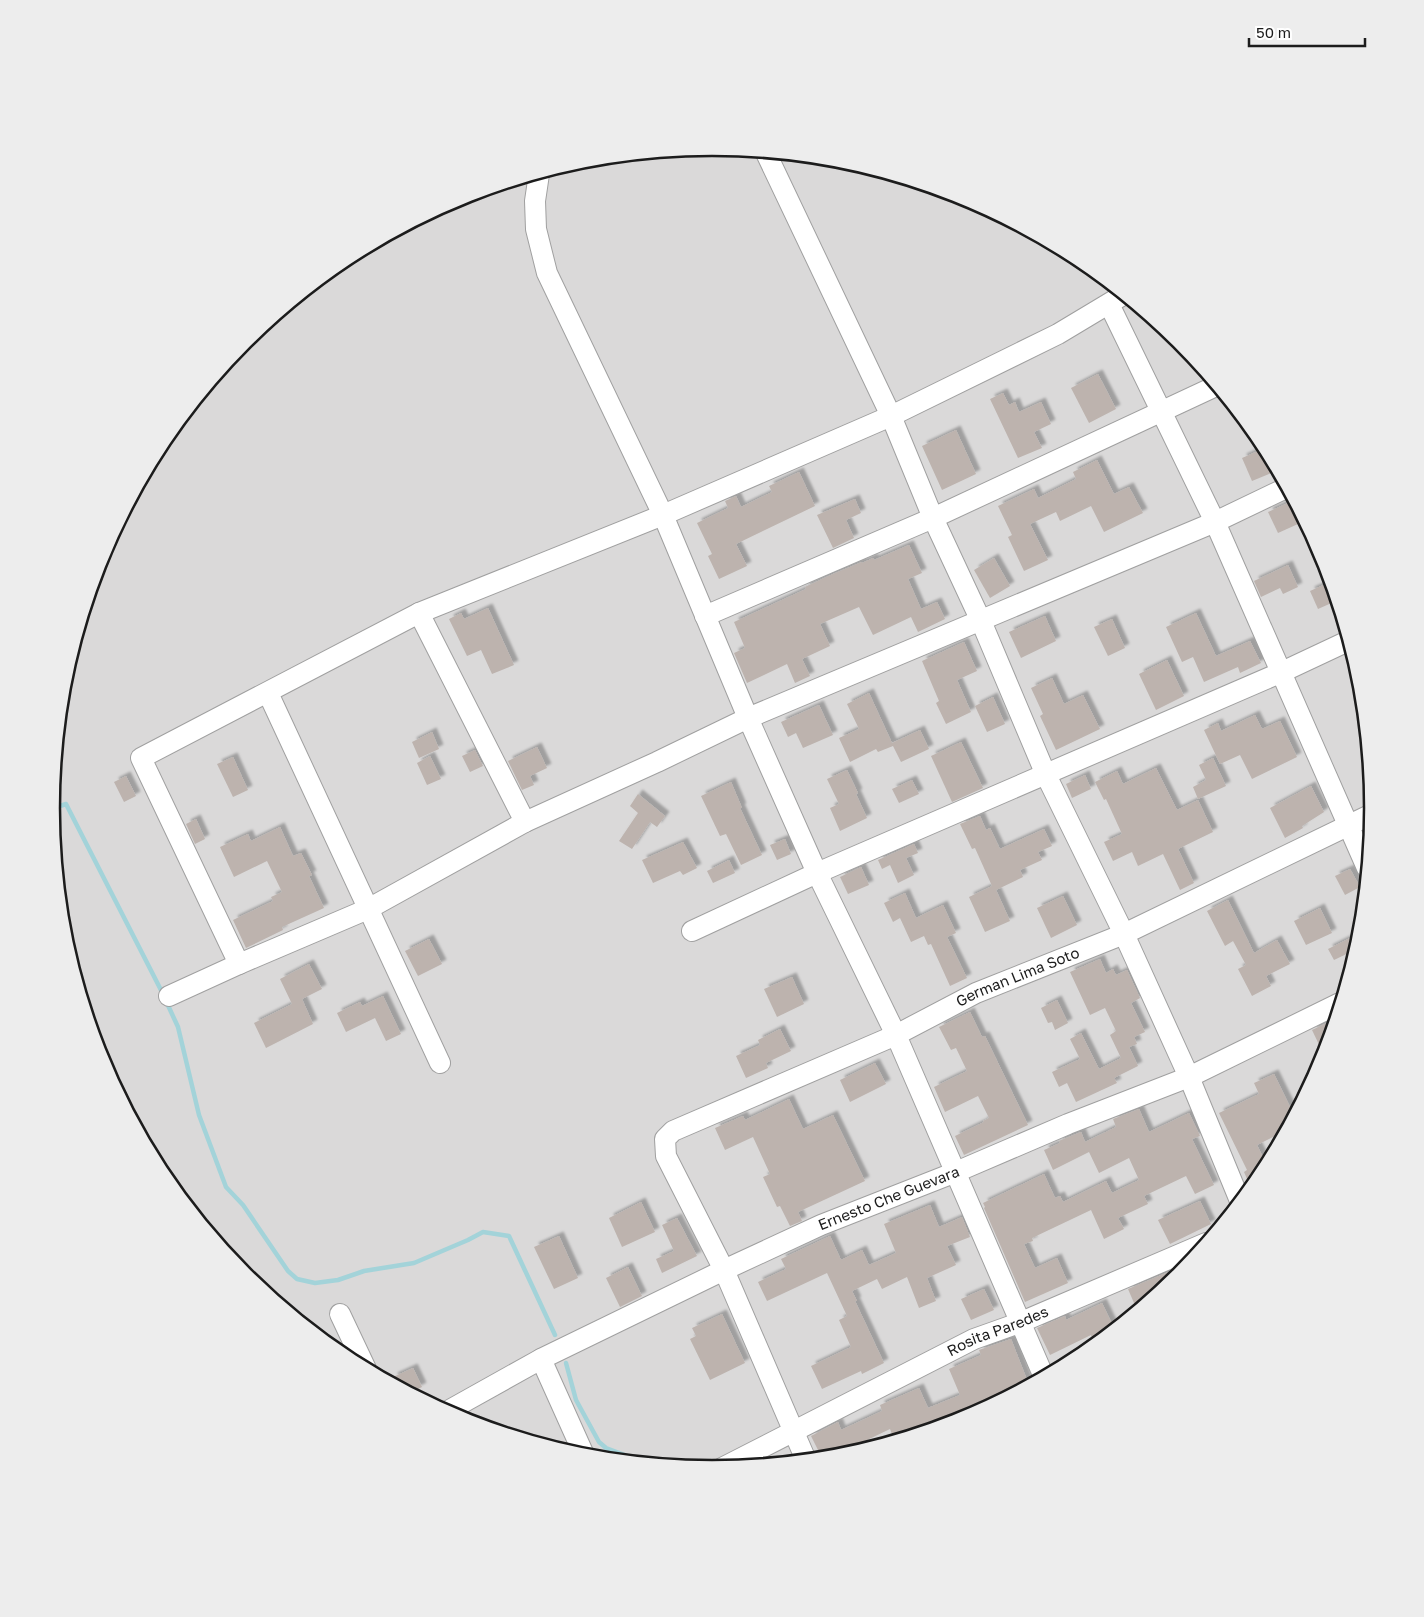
<svg xmlns="http://www.w3.org/2000/svg" width="1424" height="1617" viewBox="0 0 1424 1617" font-family="'Golos Text',sans-serif">
	<style>
		.residential { fill: #dad9d9 }
		.lines { fill: none; stroke-linecap: round; stroke-linejoin: round }
		.stream { stroke: #a3d3d9; stroke-width: 4.5 }
		.building { fill: #bdb3ae; filter: url(#shadow) }
		.minor-casing { stroke: #a0a0a0; stroke-width: 22 }
		.minor { stroke: #fff; stroke-width: 20 }
		.labels { text-anchor: middle; stroke-width: 5; stroke-linejoin: round; paint-order: stroke }
		.street-label { font-size: 15px; fill: #1c1c1c; stroke: #fff }
		.rim { fill: none; stroke: #1c1c1c; stroke-width: 2.5 }
	</style>
	<defs>
		<filter id="shadow"><feDropShadow dx="4.5" dy="-4.5" stdDeviation="1" flood-color="#0004"/></filter>
	</defs>
	<rect width="100%" height="100%" fill="#ede8e2"/>
	<circle class="residential" cx="712" cy="809" r="659"/>
	<g class="lines">
		<g class="stream">
			<polyline points="51,809 66,804 163,994"/>
			<polyline points="166,1001 178,1027 199,1115 226,1187 243,1205 288,1271 297,1279 315,1283 338,1280 364,1271 414,1263 468,1240 483,1232 509,1236 555,1335"/>
			<polyline points="566,1363 576,1400 599,1442 606,1448 630,1457 659,1464"/>
		</g>
	</g>
	<g class="building">
		<polygon points="1098,374 1116,409 1089,423 1071,388"/>
		<polygon points="1003,393 1009,405 1015,402 1019,412 1041,402 1051,424 1034,432 1042,448 1018,458 990,399"/>
		<polygon points="956,430 976,474 942,490 922,446"/>
		<polygon points="1265,448 1276,471 1252,481 1242,458"/>
		<polygon points="1097,460 1114,494 1129,487 1143,513 1104,532 1091,506 1060,521 1056,512 1030,524 1048,560 1024,571 1008,537 1012,535 998,506 1034,489 1038,498 1076,479 1073,472"/>
		<polygon points="799,472 815,506 736,544 747,566 719,579 708,556 712,554 697,523 728,508 725,501 736,496 741,507 772,492 769,486"/>
		<polygon points="855,499 861,513 846,520 854,538 833,548 817,515"/>
		<polygon points="1288,503 1298,524 1278,533 1268,512"/>
		<polygon points="909,545 922,573 908,579 921,609 937,602 945,619 918,632 911,617 873,635 859,607 820,624 830,646 802,659 810,676 795,683 787,664 747,683 734,653 745,648 734,622 806,589 805,587 833,574 862,562 862,563 873,558 874,560"/>
		<polygon points="994,558 1010,586 990,598 974,570"/>
		<polygon points="1288,565 1298,587 1283,594 1280,588 1261,597 1254,581"/>
		<polygon points="1330,582 1336,601 1318,609 1310,591"/>
		<polygon points="488,608 514,665 492,674 481,650 467,656 449,619 461,613 464,619"/>
		<polygon points="1196,613 1216,656 1250,641 1261,663 1240,673 1238,667 1204,682 1193,657 1182,662 1166,627"/>
		<polygon points="1045,616 1056,641 1021,658 1009,632"/>
		<polygon points="1112,619 1125,648 1108,656 1094,627"/>
		<polygon points="964,642 977,671 957,680 971,712 946,724 936,703 939,701 922,661"/>
		<polygon points="1167,660 1184,696 1156,710 1139,674"/>
		<polygon points="1052,678 1064,704 1083,695 1100,729 1056,750 1040,716 1043,714 1031,688"/>
		<polygon points="869,693 892,743 920,730 929,749 901,762 893,746 878,752 876,749 850,762 839,738 859,729 847,704"/>
		<polygon points="993,697 1005,724 987,732 975,706"/>
		<polygon points="819,705 833,735 803,748 796,733 788,737 781,722"/>
		<polygon points="1255,715 1262,729 1280,721 1297,757 1252,779 1240,755 1220,764 1204,730 1218,723 1221,731"/>
		<polygon points="432,732 439,749 419,758 412,742"/>
		<polygon points="961,742 983,788 952,802 931,756"/>
		<polygon points="537,747 547,768 530,776 534,785 522,790 508,761"/>
		<polygon points="475,750 483,766 470,772 462,756"/>
		<polygon points="430,756 441,779 427,785 417,763"/>
		<polygon points="233,757 248,790 233,797 217,764"/>
		<polygon points="1213,758 1226,786 1198,799 1193,787 1206,780 1199,765"/>
		<polygon points="1156,768 1177,810 1198,800 1213,832 1178,849 1194,883 1180,890 1163,854 1138,866 1132,852 1113,861 1104,842 1122,834 1106,799 1104,800 1095,782 1117,771 1123,784"/>
		<polygon points="847,770 858,793 856,794 867,818 840,831 830,808 839,804 827,779"/>
		<polygon points="1085,775 1091,789 1072,798 1066,784"/>
		<polygon points="126,776 136,796 124,802 114,782"/>
		<polygon points="912,780 919,794 899,803 892,789"/>
		<polygon points="731,782 742,808 740,808 762,855 741,865 726,834 720,836 701,796"/>
		<polygon points="1311,786 1324,812 1302,826 1303,828 1285,838 1270,808"/>
		<polygon points="638,794 665,816 657,827 650,822 632,849 619,841 638,813 630,806"/>
		<polygon points="980,816 986,830 990,828 1000,849 1044,829 1052,846 1038,852 1042,860 1020,870 1023,877 996,890 1010,921 985,932 969,897 992,886 975,848 972,849 960,824"/>
		<polygon points="196,819 205,839 195,844 186,824"/>
		<polygon points="280,827 293,856 301,853 312,875 309,876 324,908 282,927 283,930 246,948 233,920 273,901 271,897 282,892 267,861 234,877 220,847 248,834 251,841"/>
		<polygon points="785,839 791,854 777,860 770,845"/>
		<polygon points="683,842 697,868 683,875 680,871 653,883 642,860"/>
		<polygon points="914,844 918,853 906,858 914,875 898,883 890,865 882,869 878,860"/>
		<polygon points="729,860 735,873 713,883 707,871"/>
		<polygon points="861,867 869,885 848,894 840,877"/>
		<polygon points="1350,869 1360,887 1345,895 1335,876"/>
		<polygon points="905,893 916,918 943,905 956,933 947,937 967,978 950,986 931,944 928,945 924,936 911,942 900,918 893,922 884,903"/>
		<polygon points="1063,896 1077,925 1051,938 1037,908"/>
		<polygon points="1228,900 1254,953 1277,940 1290,964 1266,976 1271,986 1252,996 1238,969 1246,965 1233,941 1225,946 1207,911"/>
		<polygon points="1320,908 1332,933 1306,945 1294,921"/>
		<polygon points="1360,933 1357,949 1334,960 1328,949"/>
		<polygon points="429,939 442,964 418,976 405,951"/>
		<polygon points="1100,959 1106,973 1113,969 1116,975 1127,970 1140,998 1131,1003 1145,1032 1134,1037 1137,1044 1129,1047 1138,1066 1114,1078 1117,1083 1076,1102 1067,1083 1059,1087 1052,1072 1080,1059 1070,1039 1081,1033 1099,1069 1121,1058 1110,1035 1116,1031 1105,1008 1090,1015 1070,972"/>
		<polygon points="309,964 322,989 302,999 313,1024 266,1048 254,1023 292,1004 280,979"/>
		<polygon points="792,977 804,1004 777,1017 764,989"/>
		<polygon points="383,996 401,1034 386,1041 375,1018 346,1032 337,1013 360,1002 362,1006"/>
		<polygon points="1057,1000 1068,1023 1055,1030 1052,1022 1048,1023 1041,1008"/>
		<polygon points="970,1012 982,1037 985,1036 1028,1125 964,1155 955,1136 984,1122 983,1121 989,1118 978,1096 945,1112 934,1087 967,1071 956,1048 951,1050 939,1027"/>
		<polygon points="1329,1022 1332,1029 1324,1055 1312,1030"/>
		<polygon points="780,1029 791,1051 766,1063 768,1068 746,1078 736,1056 760,1045 758,1040"/>
		<polygon points="875,1063 886,1084 850,1102 840,1080"/>
		<polygon points="1274,1074 1294,1115 1285,1131 1257,1145 1267,1166 1261,1176 1251,1188 1244,1172 1247,1170 1219,1113 1259,1094 1254,1083"/>
		<polygon points="789,1099 803,1129 833,1115 865,1181 798,1212 802,1221 790,1226 780,1206 777,1207 763,1177 770,1174 753,1137 725,1150 715,1128 743,1116 745,1120"/>
		<polygon points="1139,1109 1149,1132 1189,1113 1200,1136 1192,1139 1214,1185 1195,1194 1186,1176 1144,1196 1148,1204 1118,1218 1124,1229 1104,1239 1091,1210 1032,1238 1033,1241 1024,1244 1035,1268 1057,1258 1068,1283 1025,1302 984,1208 985,1207 983,1203 1044,1174 1055,1198 1060,1196 1063,1202 1106,1181 1112,1193 1139,1180 1129,1158 1099,1173 1089,1152 1053,1170 1044,1150 1060,1143 1059,1141 1081,1132 1085,1142 1116,1127 1113,1119"/>
		<polygon points="1200,1201 1211,1224 1170,1244 1158,1220"/>
		<polygon points="641,1202 655,1232 622,1247 609,1218"/>
		<polygon points="930,1205 939,1227 962,1217 970,1237 947,1246 956,1265 927,1278 936,1301 919,1308 907,1277 882,1289 877,1279 852,1291 857,1301 855,1301 884,1363 862,1374 861,1371 822,1389 811,1366 851,1347 839,1320 847,1316 827,1273 767,1301 758,1282 786,1269 781,1259 830,1236 841,1260 862,1250 869,1265 896,1253 884,1224"/>
		<polygon points="677,1218 697,1256 662,1273 656,1259 674,1251 662,1225"/>
		<polygon points="559,1236 578,1278 554,1289 534,1247"/>
		<polygon points="1190,1263 1179,1276 1137,1310 1128,1289"/>
		<polygon points="628,1267 642,1296 620,1307 606,1278"/>
		<polygon points="984,1289 994,1310 971,1320 961,1299"/>
		<polygon points="1102,1303 1114,1328 1092,1338 1091,1335 1050,1355 1037,1328 1065,1316 1066,1320"/>
		<polygon points="722,1314 745,1363 710,1380 690,1339 696,1336 692,1328"/>
		<polygon points="1011,1339 1029,1385 965,1419 936,1428 933,1420 893,1437 890,1429 863,1442 866,1449 841,1457 822,1458 811,1436 838,1422 841,1430 882,1411 880,1405 919,1388 928,1408 960,1395 949,1369 981,1355 979,1350"/>
		<polygon points="413,1368 422,1387 410,1393 397,1386 393,1377"/>
	</g>
	<g class="lines">
		<defs>
			<g id="minor">
				<polyline points="766,153 891,416 933,518 981,621 1046,775 1124,934 1189,1077 1240,1201"/>
				<polyline points="539,174 535,201 536,229 547,273 663,515 748,718 817,873 896,1035 1044,1377"/>
				<polyline points="1109,304 1215,522 1367,868"/>
				<polyline points="419,613 525,822"/>
				<polyline points="705,616 933,518 1216,386"/>
				<polyline points="268,693 440,1063"/>
				<polyline points="692,931 817,873 1282,672 1348,641"/>
				<polyline points="239,964 141,758 419,613 663,515 891,416 1058,334 1123,295"/>
				<polyline points="169,996 239,964 368,909 525,822 657,762 748,718 1215,522 1286,488"/>
				<polyline points="340,1314 366,1369"/>
				<polyline points="541,1359 585,1457"/>
				<path id="s1" d="M 446,1412 L 541,1359 L 724,1270 L 821,1225 L 956,1172 L 1068,1124 L 1189,1077 L 1340,1003"/>
				<path id="s2" d="M 806,1460 L 724,1270 L 666,1156 L 665,1139 L 673,1131 L 896,1035 L 976,993 L 1124,934 L 1372,814"/>
				<path id="s3" d="M 722,1468 L 974,1339 L 1019,1323 L 1206,1243"/>
			</g>
		</defs>
		<use href="#minor" class="minor-casing"/>
		<use href="#minor" class="minor"/>
	</g>
	<g class="labels">
		<g class="street-label">
			<text dy="5" stroke="none"><textPath href="#s2" startOffset="741">German Lima Soto</textPath></text>
			<text dy="5" stroke="none"><textPath href="#s1" startOffset="492">Ernesto Che Guevara</textPath></text>
			<text dy="5" stroke="none"><textPath href="#s3" startOffset="308">Rosita Paredes</textPath></text>
		</g>
	</g>
	<path d="M0 0H1424V1617H0ZM60 808a652 652 0 1 1 1304 0a652 652 0 1 1-1304 0Z" fill="#ededed" fill-rule="evenodd"/>
	<path class="rim" d="M60 808a652 652 0 1 1 1304 0a652 652 0 1 1-1304 0Z"/>
	<path d="M1249 38v8h116v-8" fill="none" stroke="#1c1c1c" stroke-width="2.5"/>
	<text x="1256" y="38" font-size="15" fill="#1c1c1c" stroke="#ffffff" stroke-width="4" paint-order="stroke">50 m</text>
</svg>
